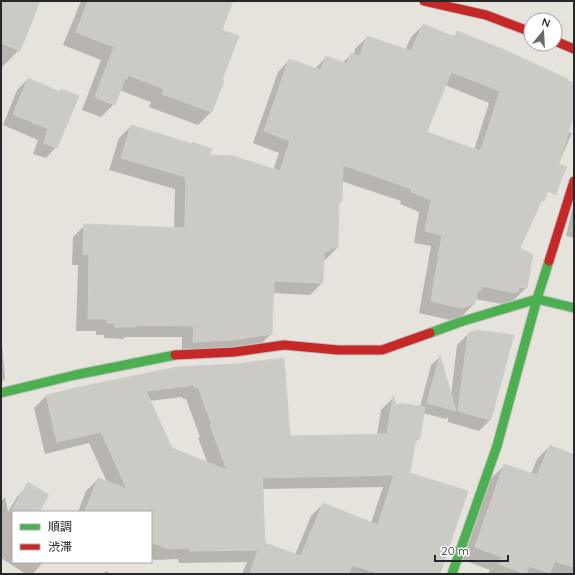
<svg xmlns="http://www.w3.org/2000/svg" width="575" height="575" viewBox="0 0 575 575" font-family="Quicksand,'Noto Sans JP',sans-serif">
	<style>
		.shadow { fill: #0003; fill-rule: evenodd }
		.building { fill: #cccac5; stroke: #d1cec8; fill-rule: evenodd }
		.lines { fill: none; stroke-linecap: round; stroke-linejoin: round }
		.fast-casing { stroke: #c3c2c2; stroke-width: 11 }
		.jam-casing { stroke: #c3c2c2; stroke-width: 11 }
		.fast { stroke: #4caf50; stroke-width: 9 }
		.jam { stroke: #c62828; stroke-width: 9 }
	</style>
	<rect width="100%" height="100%" fill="#e6e3dc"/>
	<g class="shadow">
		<polygon points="1,1 39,1 19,50 2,67 1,66"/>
		<polygon points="81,1 231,1 221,31 221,81 223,82 211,112 198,125 149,107 151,102 119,90 114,104 101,117 82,110 101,60 63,45"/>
		<path d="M 423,25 L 453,37 L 458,32 L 566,82 L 574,84 L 574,110 L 568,132 L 572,133 L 543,200 L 539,204 L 519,249 L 532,255 L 526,288 L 514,300 L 502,304 L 475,299 L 474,304 L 462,316 L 450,320 L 419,313 L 431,246 L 414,243 L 419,212 L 400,204 L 401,201 L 341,181 L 341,202 L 338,204 L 337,248 L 325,260 L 323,260 L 322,283 L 310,295 L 273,293 L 271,334 L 259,346 L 182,353 L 182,337 L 125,337 L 123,339 L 104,338 L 104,335 L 96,335 L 96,331 L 76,331 L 78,265 L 72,265 L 73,237 L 85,225 L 174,228 L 175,189 L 109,170 L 119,138 L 131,126 L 208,156 L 273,170 L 279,153 L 253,143 L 278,72 L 289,60 L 315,69 L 326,57 L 342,63 L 352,54 L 354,55 L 355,49 L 367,37 L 405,50 L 411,37 ZM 445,85 L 489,103 L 474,150 L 426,133 Z"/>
		<polygon points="28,79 59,92 61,90 56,147 46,158 33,154 38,140 3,125 17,90"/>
		<polygon points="574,201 574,238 566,236"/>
		<path d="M 468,334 L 513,335 L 490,420 L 479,431 L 448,422 L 448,417 L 446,419 L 423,413 L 419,438 L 414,444 L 409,474 L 439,574 L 242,574 L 247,562 L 179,563 L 178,559 L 156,560 L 151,559 L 151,512 L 78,512 L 86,491 L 98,479 L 107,482 L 89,443 L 45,454 L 34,408 L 46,396 L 177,368 L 289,437 L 377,435 L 381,410 L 393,398 L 396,406 L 399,404 L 420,407 L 431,365 L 440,357 L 451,396 L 457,345 ZM 182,397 L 183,399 L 186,399 L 200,437 L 198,438 L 208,464 L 172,449 L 149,401 ZM 383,487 L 371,523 L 323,504 L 311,516 L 295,555 L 264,544 L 262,489 Z"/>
		<polygon points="1,343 2,343 5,379 1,383"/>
		<polygon points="550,446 572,455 574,452 574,574 488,574 490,570 463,560 491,478 504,466 531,474 537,459"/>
		<polygon points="27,487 38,512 13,512 13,562 43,562 33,574 26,574 1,558 1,501 5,497 8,512 17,497"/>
		<polygon points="106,571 111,574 103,574"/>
	</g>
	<g class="building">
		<polygon points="1,1 40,1 20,51 1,43"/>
		<polygon points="88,1 233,1 222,30 239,36 222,80 224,81 212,112 162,94 164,89 128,75 127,79 125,78 115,105 95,97 114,47 76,32"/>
		<path d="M 423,24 L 455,37 L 457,31 L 505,50 L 568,79 L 568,81 L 574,83 L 574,114 L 559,164 L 567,167 L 562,177 L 556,195 L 548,191 L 544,201 L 542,200 L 520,248 L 533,255 L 527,288 L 519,287 L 518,292 L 515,293 L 482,286 L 481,290 L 478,290 L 475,304 L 462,308 L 431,301 L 442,235 L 425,231 L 431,200 L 411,192 L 412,189 L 343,165 L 342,202 L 339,202 L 338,248 L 330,248 L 330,251 L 324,251 L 323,283 L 274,281 L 272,334 L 233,340 L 193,342 L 194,326 L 136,325 L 136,327 L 115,327 L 115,323 L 107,323 L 107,319 L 88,319 L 89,254 L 83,254 L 84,224 L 185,228 L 186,177 L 121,158 L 131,125 L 192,144 L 192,142 L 212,149 L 210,155 L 233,156 L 280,171 L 290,141 L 264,131 L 289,59 L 321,70 L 326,56 L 347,64 L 351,53 L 360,56 L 367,36 L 411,51 ZM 451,72 L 500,91 L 487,132 L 480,151 L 427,132 Z"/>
		<polygon points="28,78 60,92 61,89 79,96 57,148 44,143 48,129 13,114"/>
		<polygon points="477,330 514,335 491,420 458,411 468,333"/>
		<polygon points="440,355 456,411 427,403"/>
		<path d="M 284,358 L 290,436 L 387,434 L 393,396 L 398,408 L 399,403 L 425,407 L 420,439 L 416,438 L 410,473 L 468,491 L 440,574 L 381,574 L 352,565 L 349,574 L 250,574 L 258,550 L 190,551 L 190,548 L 169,549 L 151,542 L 151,512 L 85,512 L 98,478 L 127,489 L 101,432 L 57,442 L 46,395 L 80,387 L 177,367 L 235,364 ZM 194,385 L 195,388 L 198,387 L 212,425 L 210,425 L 227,470 L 172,448 L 146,391 ZM 394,475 L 378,525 L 323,503 L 301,556 L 265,543 L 263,490 L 262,479 L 258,478 Z"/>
		<polygon points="550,445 574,455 574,567 555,561 550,573 529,566 526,574 499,564 502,557 475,547 504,464 537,475"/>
		<polygon points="28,482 49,495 39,512 11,512"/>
	</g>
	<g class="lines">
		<defs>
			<g id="fast">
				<polyline points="430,333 460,322 537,299 574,308"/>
				<polyline points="1,393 75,375 175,355"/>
				<polyline points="452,574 497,446 537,299 549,261"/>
			</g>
			<g id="jam">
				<polyline points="424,1 486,15 531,32"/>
				<polyline points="555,41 574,49"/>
				<polyline points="549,261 574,181"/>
				<polyline points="175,355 234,352 284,345 338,350 382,350 430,333"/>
			</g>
		</defs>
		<use href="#fast" class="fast-casing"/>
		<use href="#jam" class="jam-casing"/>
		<use href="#fast" class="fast"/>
		<use href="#jam" class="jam"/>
	</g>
	<rect width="575" height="575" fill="none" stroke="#272727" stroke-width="4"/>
	<rect x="12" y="511" width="140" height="52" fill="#ffffff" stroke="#a9a9a9"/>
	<rect x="20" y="524" width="20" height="6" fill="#4caf50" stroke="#a9a9a9"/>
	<text x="48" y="531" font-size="12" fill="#272727">順調</text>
	<rect x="20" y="544" width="20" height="6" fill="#c62828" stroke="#a9a9a9"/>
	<text x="48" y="551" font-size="12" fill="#272727">渋滞</text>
	<g transform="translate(543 32) rotate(18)"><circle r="19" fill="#ffffff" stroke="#a9a9a9"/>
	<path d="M0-3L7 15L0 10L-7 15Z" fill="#6a6966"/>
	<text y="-6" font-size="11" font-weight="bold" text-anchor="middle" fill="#272727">N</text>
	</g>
	<path d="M435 555v6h73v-6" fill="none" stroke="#272727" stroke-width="2"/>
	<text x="441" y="555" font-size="12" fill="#272727" stroke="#ffffff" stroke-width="3" paint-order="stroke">20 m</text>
</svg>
